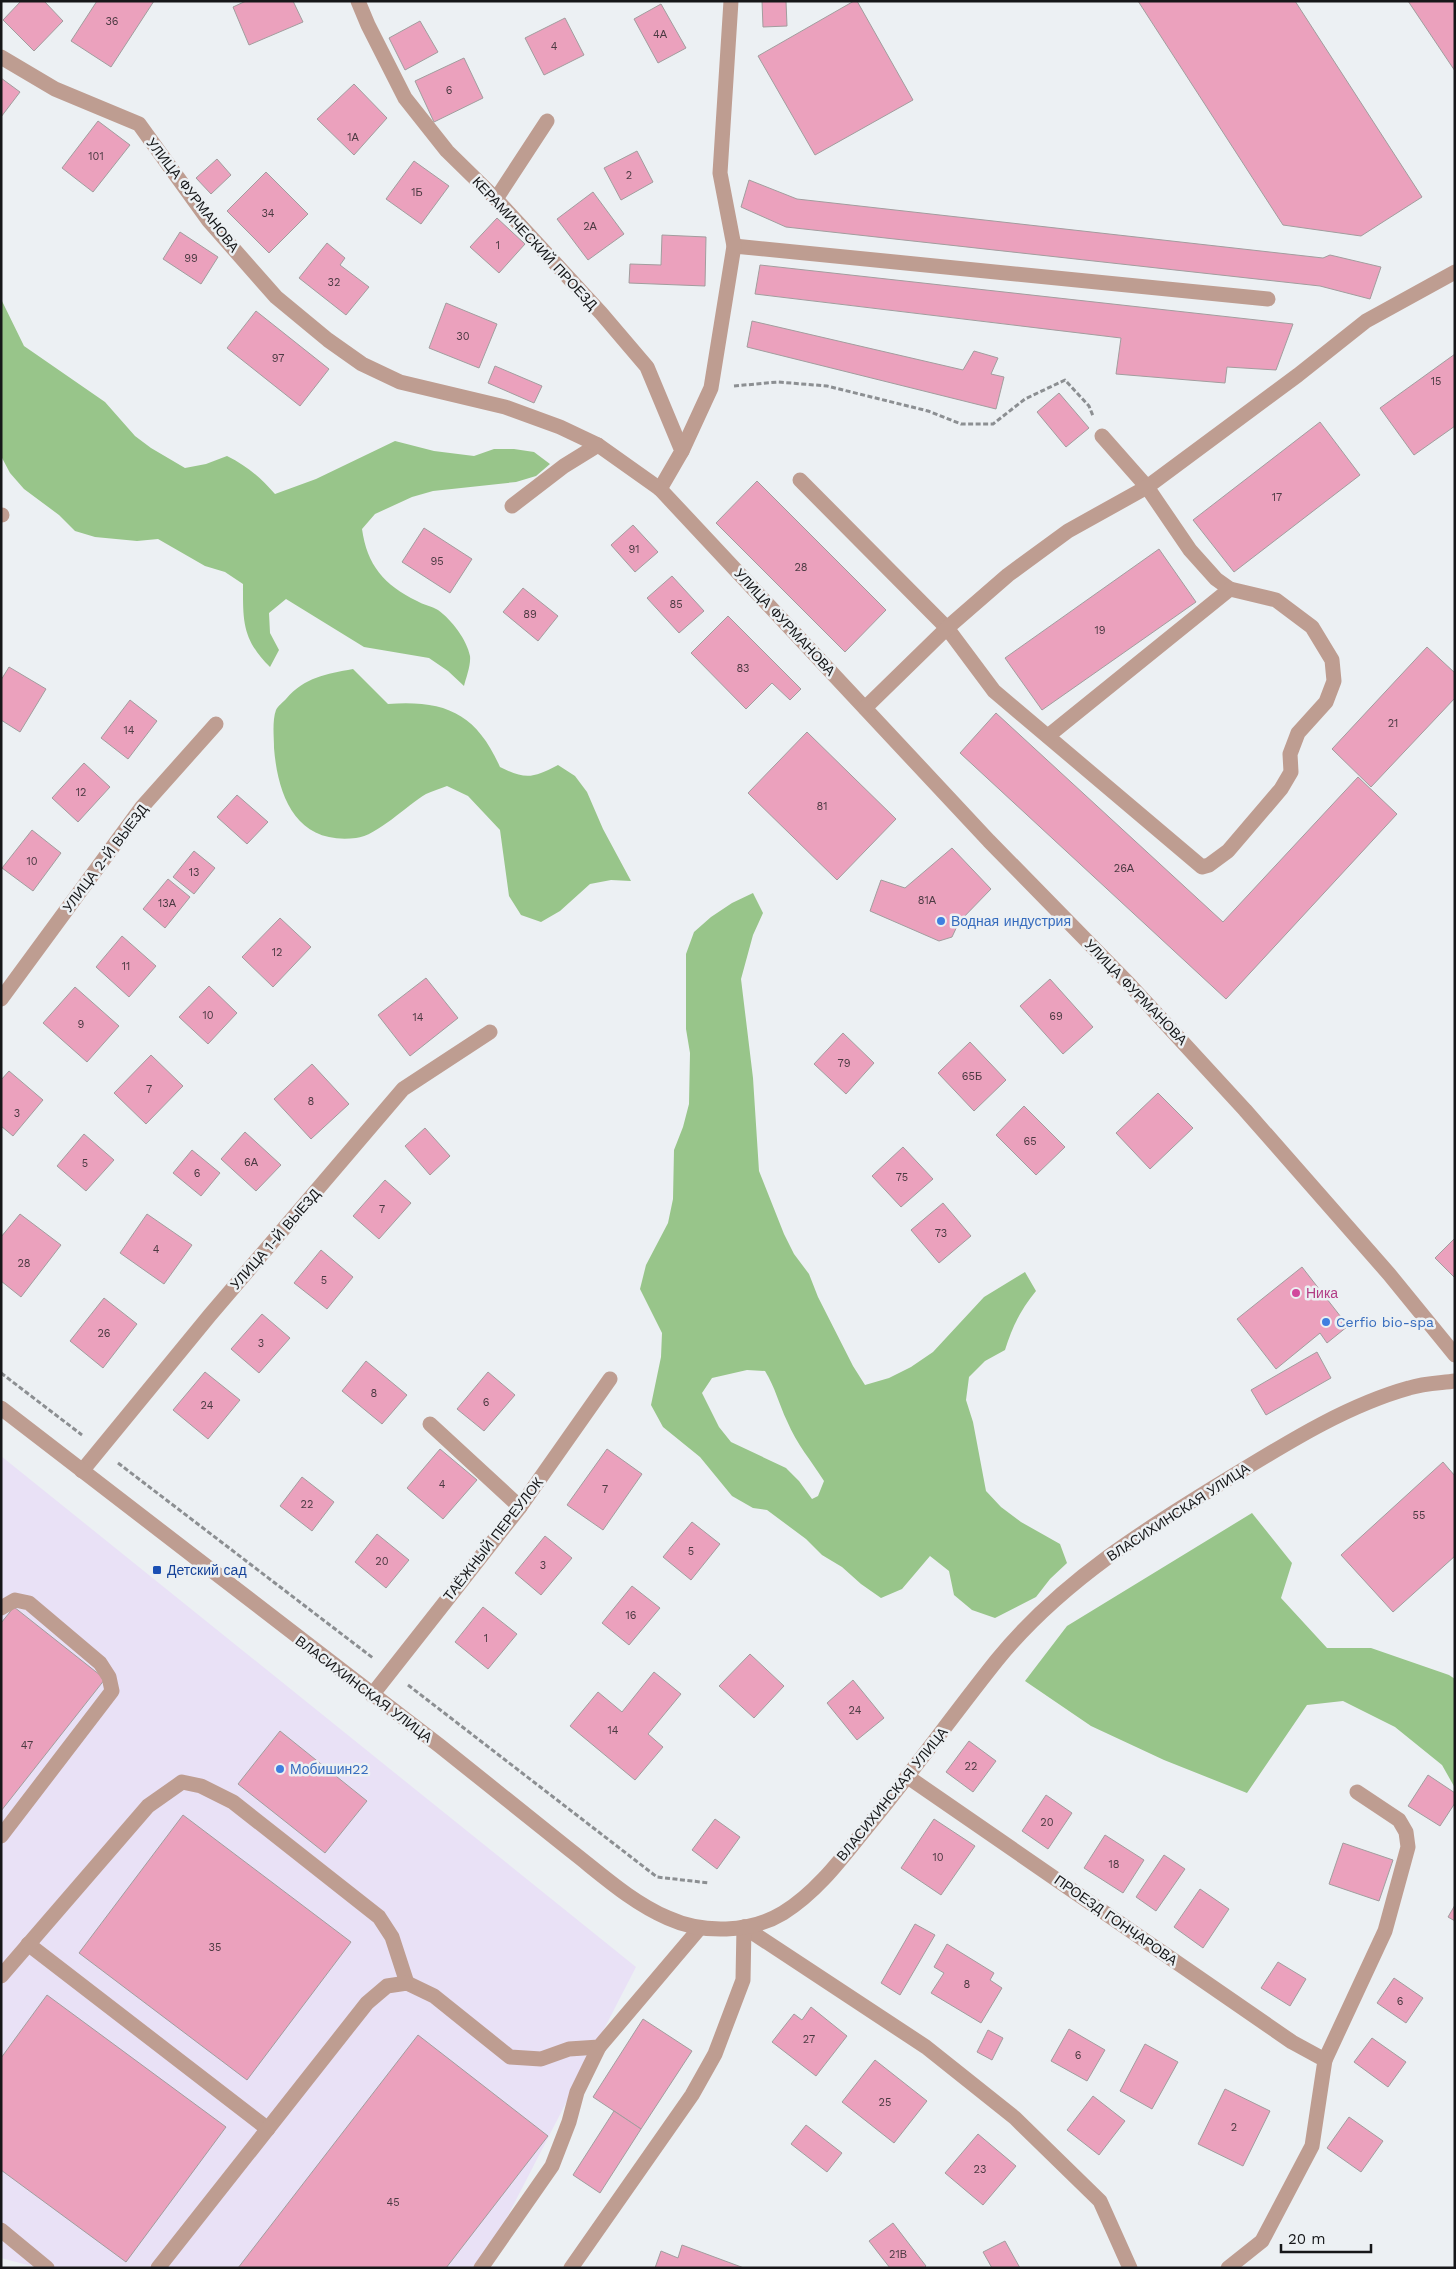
<svg xmlns="http://www.w3.org/2000/svg" width="1456" height="2269" viewBox="0 0 1456 2269" font-family="'Work Sans',sans-serif">
	<style>
		.industrial { fill: #e9e1f6 }
		.forest { fill: #98c58a; fill-rule: evenodd }
		.building { fill: #eba1bd; stroke: #a29d9e }
		.lines { fill: none; stroke-linecap: round; stroke-linejoin: round }
		.path { stroke: #8c8f92; stroke-width: 3; stroke-dasharray: 5 2.5; stroke-linecap: butt }
		.service { stroke: #be9d91; stroke-width: 15 }
		.minor { stroke: #be9d91; stroke-width: 15 }
		.tertiary { stroke: #be9d91; stroke-width: 15 }
		.shop-dot { fill: #3f7fe0; stroke: #ecf0f3; stroke-width: 2 }
		.hotel-dot { fill: #d1479c; stroke: #ecf0f3; stroke-width: 2 }
		.transit-dot { fill: #1a4fb4; stroke: #ecf0f3; stroke-width: 2 }
		.labels { text-anchor: middle; stroke-width: 5; stroke-linejoin: round; paint-order: stroke }
		.number-label { font-size: 11px; fill: #4b3a42 }
		.street-label { font-size: 14px; fill: #161719; stroke: #ecf0f3 }
		.shop-label { font-size: 14px; fill: #366cbe; stroke: #ecf0f3; text-anchor: start }
		.hotel-label { font-size: 14px; fill: #b23c85; stroke: #ecf0f3; text-anchor: start }
		.transit-label { font-size: 14px; fill: #164399; stroke: #ecf0f3; text-anchor: start }
	</style>
	<rect width="100%" height="100%" fill="#ecf0f3"/>
	<polygon class="industrial" points="1,1456 636,1967 481,2268 39,2268 1,2258"/>
	<g class="forest">
		<path d="M 1,299 L 24,346 L 105,402 L 135,436 L 151,448 L 185,468 L 206,464 L 227,456 C 247,466 260,477 275,494 L 316,479 L 395,441 L 434,451 L 474,456 L 494,449 L 514,449 L 534,452 L 550,464 L 536,476 L 516,482 L 433,491 L 412,497 L 375,514 L 362,529 C 367,565 384,585 417,601 C 423,605 432,606 438,610 C 452,620 467,640 470,656 C 471,665 466,678 464,686 L 448,671 L 429,658 L 364,647 L 286,599 L 269,613 L 270,633 L 279,650 L 270,667 C 242,639 243,621 243,584 L 225,572 L 205,566 L 158,539 L 137,541 L 95,537 L 75,531 L 59,515 L 24,489 L 10,473 L 1,456 Z"/>
		<path d="M 353,669 L 388,704 C 445,700 476,713 500,767 C 526,780 533,778 558,765 L 575,776 L 587,792 L 603,829 L 631,881 L 611,880 L 590,884 L 560,911 L 541,922 L 521,915 L 509,896 L 500,830 L 468,796 L 447,786 C 440,789 432,791 426,794 C 407,805 377,836 356,838 C 297,845 278,798 274,748 C 274,737 272,721 276,710 C 278,706 283,702 286,699 C 305,677 326,674 353,669 Z"/>
		<path d="M 753,893 L 763,913 L 753,935 L 741,979 L 753,1078 L 759,1171 L 784,1234 L 794,1254 L 809,1274 L 818,1297 L 853,1366 L 865,1385 L 889,1378 L 911,1367 L 933,1352 L 984,1297 L 1025,1272 L 1036,1291 C 1021,1309 1012,1327 1005,1350 L 985,1361 L 969,1377 L 966,1400 L 973,1422 L 986,1491 L 1001,1507 L 1021,1522 L 1060,1544 L 1067,1563 L 1050,1579 L 1036,1597 L 995,1618 L 972,1610 L 954,1595 L 949,1571 L 930,1556 L 902,1589 L 881,1598 L 861,1584 L 842,1567 L 822,1555 L 806,1539 L 767,1510 L 753,1508 L 732,1496 L 700,1457 L 663,1427 L 651,1405 L 661,1357 L 662,1333 L 640,1289 L 646,1265 L 668,1223 L 673,1199 L 674,1150 L 683,1127 L 689,1104 L 690,1053 L 686,1029 L 686,954 L 694,932 L 711,917 L 732,903 ZM 747,1370 L 765,1371 C 775,1387 779,1404 787,1421 C 797,1445 811,1460 824,1481 L 818,1496 L 812,1499 L 799,1481 L 786,1468 L 731,1442 L 719,1427 L 702,1393 L 712,1378 Z"/>
		<polygon points="1252,1513 1292,1563 1281,1598 1327,1648 1371,1648 1449,1675 1455,1679 1455,1788 1442,1765 1395,1727 1343,1701 1307,1705 1247,1793 1164,1760 1091,1726 1025,1681 1067,1626"/>
	</g>
	<g class="building">
		<polygon points="21,1 44,1 63,21 34,51 3,20"/>
		<polygon points="97,1 154,1 111,67 71,41"/>
		<polygon points="246,1 293,1 303,22 249,45 233,7"/>
		<polygon points="762,1 786,1 787,26 763,27"/>
		<polygon points="854,1 857,1 913,100 815,155 758,56"/>
		<polygon points="1138,1 1295,1 1422,197 1361,236 1283,225"/>
		<polygon points="1408,1 1455,1 1455,71"/>
		<polygon points="661,4 686,48 658,63 634,19"/>
		<polygon points="565,18 584,55 544,75 525,38"/>
		<polygon points="420,21 438,52 405,70 389,38"/>
		<polygon points="464,58 483,98 434,122 415,81"/>
		<polygon points="1,78 20,92 1,117"/>
		<polygon points="354,84 387,118 354,155 317,119"/>
		<polygon points="98,121 130,145 93,192 62,168"/>
		<polygon points="637,151 653,182 621,200 604,168"/>
		<polygon points="217,159 231,175 211,194 196,178"/>
		<polygon points="414,161 449,186 421,224 386,199"/>
		<polygon points="266,172 308,214 269,253 227,211"/>
		<polygon points="749,180 797,199 1323,258 1330,255 1381,267 1370,299 1320,286 786,227 741,207"/>
		<polygon points="593,192 624,234 588,260 557,219"/>
		<polygon points="497,218 525,244 499,273 470,247"/>
		<polygon points="180,232 218,257 201,284 163,259"/>
		<polygon points="662,235 706,237 705,286 629,283 630,264 661,265"/>
		<polygon points="327,243 345,258 340,265 369,287 346,315 299,278"/>
		<polygon points="760,265 1293,324 1276,370 1227,367 1225,383 1116,374 1121,338 755,294"/>
		<polygon points="446,303 497,324 479,368 429,348"/>
		<polygon points="256,311 329,369 300,406 227,348"/>
		<polygon points="752,321 963,370 974,351 998,358 991,374 1004,377 996,409 747,347"/>
		<polygon points="1455,354 1455,426 1414,455 1380,408"/>
		<polygon points="495,366 542,386 534,403 488,383"/>
		<polygon points="1059,393 1089,428 1066,447 1037,412"/>
		<polygon points="1320,422 1360,475 1234,572 1193,520"/>
		<polygon points="757,481 886,610 845,652 716,523"/>
		<polygon points="633,525 658,552 635,572 611,545"/>
		<polygon points="424,528 472,559 450,593 402,562"/>
		<polygon points="1159,549 1196,602 1042,710 1005,658"/>
		<polygon points="672,576 704,611 679,633 647,598"/>
		<polygon points="523,588 558,616 538,641 503,612"/>
		<polygon points="728,616 801,689 790,700 772,683 746,709 691,653"/>
		<polygon points="1427,647 1455,673 1455,698 1371,787 1332,749"/>
		<polygon points="9,667 46,689 20,732 1,720 1,680"/>
		<polygon points="130,700 157,721 128,759 101,738"/>
		<polygon points="996,713 1223,922 1358,777 1397,814 1226,999 960,753"/>
		<polygon points="807,732 896,819 837,880 748,793"/>
		<polygon points="84,763 110,787 78,822 52,798"/>
		<polygon points="237,795 268,822 247,844 217,817"/>
		<polygon points="32,830 61,853 33,891 2,868"/>
		<polygon points="952,848 991,889 959,922 952,937 939,941 870,911 881,880 905,888"/>
		<polygon points="194,851 215,868 194,894 173,877"/>
		<polygon points="168,879 190,897 165,928 143,909"/>
		<polygon points="280,918 311,947 273,987 242,957"/>
		<polygon points="122,936 156,966 129,997 96,967"/>
		<polygon points="426,978 458,1018 410,1056 378,1015"/>
		<polygon points="1050,979 1093,1027 1063,1054 1020,1006"/>
		<polygon points="209,986 237,1013 208,1044 179,1017"/>
		<polygon points="75,987 119,1026 87,1062 43,1023"/>
		<polygon points="843,1033 874,1063 846,1094 814,1064"/>
		<polygon points="970,1042 1006,1080 974,1111 938,1073"/>
		<polygon points="151,1055 183,1086 146,1124 114,1093"/>
		<polygon points="312,1064 349,1104 311,1139 274,1099"/>
		<polygon points="9,1071 43,1100 13,1136 1,1126 1,1080"/>
		<polygon points="1158,1093 1193,1128 1150,1169 1116,1133"/>
		<polygon points="1024,1106 1065,1147 1036,1175 996,1135"/>
		<polygon points="425,1128 450,1156 430,1175 405,1146"/>
		<polygon points="245,1132 281,1165 256,1191 221,1159"/>
		<polygon points="84,1134 114,1160 86,1191 57,1166"/>
		<polygon points="903,1147 933,1179 901,1207 872,1176"/>
		<polygon points="192,1150 220,1173 201,1196 173,1173"/>
		<polygon points="385,1180 411,1203 379,1239 353,1216"/>
		<polygon points="943,1203 971,1236 939,1263 911,1230"/>
		<polygon points="20,1214 61,1245 21,1297 1,1281 1,1237"/>
		<polygon points="147,1214 192,1245 164,1284 120,1253"/>
		<polygon points="1455,1238 1455,1278 1435,1258"/>
		<polygon points="321,1250 353,1277 327,1309 294,1283"/>
		<polygon points="1302,1267 1348,1326 1327,1343 1320,1333 1276,1369 1237,1319"/>
		<polygon points="104,1298 137,1324 103,1368 70,1341"/>
		<polygon points="262,1314 290,1338 259,1373 231,1349"/>
		<polygon points="1317,1352 1331,1378 1266,1415 1251,1390"/>
		<polygon points="366,1361 407,1395 382,1424 342,1391"/>
		<polygon points="205,1372 240,1400 208,1439 173,1410"/>
		<polygon points="488,1372 515,1395 484,1431 457,1409"/>
		<polygon points="440,1449 477,1480 443,1519 407,1488"/>
		<polygon points="607,1449 642,1474 603,1530 567,1505"/>
		<polygon points="1443,1462 1455,1476 1455,1556 1393,1612 1341,1555"/>
		<polygon points="302,1477 334,1502 312,1531 280,1506"/>
		<polygon points="692,1522 720,1544 691,1580 663,1557"/>
		<polygon points="377,1534 409,1560 386,1588 355,1562"/>
		<polygon points="545,1536 572,1558 541,1595 515,1573"/>
		<polygon points="632,1586 660,1608 629,1645 602,1623"/>
		<polygon points="14,1607 105,1679 1,1811 1,1623"/>
		<polygon points="483,1607 517,1634 488,1669 455,1642"/>
		<polygon points="750,1654 784,1686 754,1718 719,1686"/>
		<polygon points="654,1672 681,1694 648,1734 663,1747 635,1780 570,1726 598,1692 622,1712"/>
		<polygon points="853,1680 884,1718 857,1740 827,1703"/>
		<polygon points="280,1731 367,1801 325,1853 238,1784"/>
		<polygon points="969,1741 996,1761 973,1792 946,1772"/>
		<polygon points="1428,1775 1455,1793 1455,1803 1440,1826 1408,1806"/>
		<polygon points="1046,1795 1072,1813 1048,1849 1022,1831"/>
		<polygon points="183,1815 351,1942 247,2080 79,1953"/>
		<polygon points="715,1819 740,1837 717,1869 692,1850"/>
		<polygon points="934,1819 975,1846 941,1895 901,1868"/>
		<polygon points="1105,1835 1144,1860 1123,1893 1084,1868"/>
		<polygon points="1343,1843 1393,1860 1379,1901 1329,1884"/>
		<polygon points="1164,1855 1185,1869 1156,1911 1136,1897"/>
		<polygon points="1200,1889 1229,1909 1203,1948 1174,1927"/>
		<polygon points="1455,1905 1455,1921 1448,1917"/>
		<polygon points="915,1924 935,1935 900,1995 881,1983"/>
		<polygon points="947,1944 994,1973 990,1980 1002,1988 981,2023 931,1993 944,1973 934,1967"/>
		<polygon points="1278,1962 1306,1979 1290,2006 1261,1988"/>
		<polygon points="1394,1978 1423,1998 1406,2023 1377,2003"/>
		<polygon points="47,1995 226,2127 126,2262 1,2170 1,2058"/>
		<polygon points="811,2007 847,2036 816,2076 772,2042 794,2014 802,2020"/>
		<polygon points="643,2019 692,2051 641,2129 593,2097"/>
		<polygon points="1069,2029 1105,2050 1087,2081 1051,2061"/>
		<polygon points="988,2030 1003,2038 992,2060 977,2052"/>
		<polygon points="418,2035 548,2136 446,2268 238,2268"/>
		<polygon points="1372,2038 1406,2062 1388,2087 1354,2062"/>
		<polygon points="1145,2044 1178,2062 1152,2109 1120,2091"/>
		<polygon points="875,2060 927,2101 894,2143 842,2102"/>
		<polygon points="1225,2089 1270,2111 1243,2166 1198,2144"/>
		<polygon points="1093,2096 1125,2121 1099,2155 1067,2130"/>
		<polygon points="614,2111 641,2129 600,2193 573,2175"/>
		<polygon points="1349,2117 1383,2141 1361,2172 1327,2148"/>
		<polygon points="806,2125 842,2153 827,2172 791,2144"/>
		<polygon points="978,2134 1016,2166 983,2205 945,2173"/>
		<polygon points="893,2223 926,2266 924,2268 890,2268 869,2241"/>
		<polygon points="1005,2241 1020,2268 992,2268 983,2252"/>
		<polygon points="682,2245 744,2268 655,2268 661,2251 678,2258"/>
	</g>
	<g class="lines">
		<g class="path">
			<polyline points="734,386 778,382 827,386 928,411 961,424 993,424 1025,399 1065,380 1089,406 1093,416"/>
			<polyline points="1,1373 82,1435"/>
			<polyline points="118,1463 373,1658"/>
			<polyline points="408,1685 657,1877 709,1883"/>
		</g>
		<g class="service">
			<polyline points="496,199 547,121"/>
			<polyline points="734,246 1268,299"/>
			<polyline points="800,480 947,628 994,691 1202,867 1209,865 1228,851 1281,789 1291,772 1290,754 1298,733 1326,702 1334,681 1332,660 1312,627 1276,600 1230,589 1216,579 1190,550 1147,487 1102,436"/>
			<polyline points="512,506 564,466 598,445"/>
			<polyline points="1048,736 1230,589"/>
			<polyline points="430,1424 520,1507"/>
			<polyline points="1,1608 15,1600 29,1603 100,1663 109,1677 112,1691 1,1836"/>
			<polyline points="28,1944 268,2129"/>
			<polyline points="1,1976 148,1806 182,1782 201,1786 233,1802 379,1917 392,1937 407,1983"/>
			<polyline points="1325,2060 1385,1931 1408,1847 1406,1832 1399,1820 1357,1792"/>
			<polyline points="1,2230 47,2268"/>
			<polyline points="158,2268 367,2003 387,1986 407,1983 434,1996 510,2057 541,2059 569,2049 599,2047 699,1929"/>
			<polyline points="481,2268 552,2166 569,2122 577,2092 599,2047"/>
		</g>
		<g class="minor">
			<polyline points="358,1 368,25 405,98 447,151 496,199 601,313 647,367 682,451 660,489"/>
			<polyline points="1,57 55,89 139,124 209,221 276,297 328,340 362,364 400,382 505,407 560,427 598,445 660,489 989,841 1130,985 1245,1110 1389,1274 1455,1355"/>
			<polyline points="682,451 711,388 734,246 720,173 731,1"/>
			<polyline points="1,515 2,515"/>
			<polyline points="865,708 947,628 1008,575 1068,531 1147,487 1298,375 1366,321 1455,272"/>
			<polyline points="1,999 142,807 216,724"/>
			<polyline points="82,1471 210,1315 403,1089 490,1032"/>
			<polyline points="372,1695 520,1507 610,1379"/>
			<polyline points="908,1777 1292,2042 1325,2060 1312,2146 1262,2241 1228,2268"/>
			<polyline points="744,1927 926,2047 1015,2118 1100,2201 1130,2268"/>
			<polyline points="571,2268 692,2095 715,2054 743,1980 744,1927"/>
		</g>
		<path class="tertiary" d="M 1,1408 C 147,1521 294,1633 440,1746 C 483,1780 526,1815 570,1850 C 601,1874 631,1902 668,1918 C 703,1934 750,1933 783,1913 C 817,1892 842,1858 867,1827 C 912,1773 953,1715 997,1660 C 1061,1581 1150,1526 1236,1474 C 1290,1441 1348,1405 1409,1388 C 1424,1383 1440,1383 1455,1381"/>
	</g>
	<g class="shop-dot">
		<circle cx="941" cy="921" r="5"/>
		<circle cx="1326" cy="1322" r="5"/>
		<circle cx="280" cy="1769" r="5"/>
	</g>
	<circle class="hotel-dot" cx="1296" cy="1293" r="5"/>
	<rect class="transit-dot" x="152" y="1565" width="10" height="10" rx="2.5"/>
	<g class="labels">
		<g class="number-label">
			<text x="112" y="25">36</text>
			<text x="660" y="38">4А</text>
			<text x="554" y="50">4</text>
			<text x="449" y="94">6</text>
			<text x="353" y="141">1А</text>
			<text x="96" y="160">101</text>
			<text x="629" y="179">2</text>
			<text x="417" y="196">1Б</text>
			<text x="268" y="217">34</text>
			<text x="590" y="230">2А</text>
			<text x="498" y="249">1</text>
			<text x="191" y="262">99</text>
			<text x="334" y="286">32</text>
			<text x="463" y="340">30</text>
			<text x="278" y="362">97</text>
			<text x="1436" y="385">15</text>
			<text x="1277" y="501">17</text>
			<text x="634" y="553">91</text>
			<text x="437" y="565">95</text>
			<text x="801" y="571">28</text>
			<text x="676" y="608">85</text>
			<text x="530" y="618">89</text>
			<text x="1100" y="634">19</text>
			<text x="743" y="672">83</text>
			<text x="1393" y="727">21</text>
			<text x="129" y="734">14</text>
			<text x="81" y="796">12</text>
			<text x="822" y="810">81</text>
			<text x="32" y="865">10</text>
			<text x="1124" y="872">26А</text>
			<text x="194" y="876">13</text>
			<text x="927" y="904">81А</text>
			<text x="167" y="907">13А</text>
			<text x="277" y="956">12</text>
			<text x="126" y="970">11</text>
			<text x="208" y="1019">10</text>
			<text x="1056" y="1020">69</text>
			<text x="418" y="1021">14</text>
			<text x="81" y="1028">9</text>
			<text x="844" y="1067">79</text>
			<text x="972" y="1080">65Б</text>
			<text x="149" y="1093">7</text>
			<text x="311" y="1105">8</text>
			<text x="17" y="1117">3</text>
			<text x="1030" y="1145">65</text>
			<text x="251" y="1166">6А</text>
			<text x="85" y="1167">5</text>
			<text x="197" y="1177">6</text>
			<text x="902" y="1181">75</text>
			<text x="382" y="1213">7</text>
			<text x="941" y="1237">73</text>
			<text x="156" y="1253">4</text>
			<text x="24" y="1267">28</text>
			<text x="324" y="1284">5</text>
			<text x="104" y="1337">26</text>
			<text x="261" y="1347">3</text>
			<text x="374" y="1397">8</text>
			<text x="486" y="1406">6</text>
			<text x="207" y="1409">24</text>
			<text x="442" y="1488">4</text>
			<text x="605" y="1493">7</text>
			<text x="307" y="1508">22</text>
			<text x="1419" y="1519">55</text>
			<text x="691" y="1555">5</text>
			<text x="382" y="1565">20</text>
			<text x="543" y="1569">3</text>
			<text x="631" y="1619">16</text>
			<text x="486" y="1642">1</text>
			<text x="855" y="1714">24</text>
			<text x="613" y="1734">14</text>
			<text x="27" y="1749">47</text>
			<text x="971" y="1770">22</text>
			<text x="1047" y="1826">20</text>
			<text x="938" y="1861">10</text>
			<text x="1114" y="1868">18</text>
			<text x="215" y="1951">35</text>
			<text x="967" y="1988">8</text>
			<text x="1400" y="2005">6</text>
			<text x="809" y="2043">27</text>
			<text x="1078" y="2059">6</text>
			<text x="885" y="2106">25</text>
			<text x="1234" y="2131">2</text>
			<text x="980" y="2173">23</text>
			<text x="393" y="2206">45</text>
			<text x="898" y="2258">21В</text>
		</g>
		<g class="street-label">
			<text transform="translate(193 195) rotate(52)" y="5">УЛИЦА ФУРМАНОВА</text>
			<text transform="translate(535 243) rotate(47)" y="5">КЕРАМИЧЕСКИЙ ПРОЕЗД</text>
			<text transform="translate(785 622) rotate(47)" y="5">УЛИЦА ФУРМАНОВА</text>
			<text transform="translate(105 858) rotate(-53)" y="5">УЛИЦА 2-Й ВЫЕЗД</text>
			<text transform="translate(1136 992) rotate(46)" y="5">УЛИЦА ФУРМАНОВА</text>
			<text transform="translate(275 1239) rotate(-49)" y="5">УЛИЦА 1-Й ВЫЕЗД</text>
			<text transform="translate(1178 1512) rotate(-33)" y="5">ВЛАСИХИНСКАЯ УЛИЦА</text>
			<text transform="translate(493 1539) rotate(-52)" y="5">ТАЁЖНЫЙ ПЕРЕУЛОК</text>
			<text transform="translate(364 1689) rotate(37)" y="5">ВЛАСИХИНСКАЯ УЛИЦА</text>
			<text transform="translate(892 1794) rotate(-51)" y="5">ВЛАСИХИНСКАЯ УЛИЦА</text>
			<text transform="translate(1116 1920) rotate(35)" y="5">ПРОЕЗД ГОНЧАРОВА</text>
		</g>
		<g class="shop-label">
			<text x="951" y="926">Водная индустрия</text>
			<text x="1336" y="1327">Cerfio bio-spa</text>
			<text x="290" y="1774">Мобишин22</text>
		</g>
		<g class="hotel-label">
			<text x="1306" y="1298">Ника</text>
		</g>
		<g class="transit-label">
			<text x="167" y="1575">Детский сад</text>
		</g>
	</g>
	<rect width="1456" height="2269" fill="none" stroke="#161719" stroke-width="5"/>
	<path d="M1281 2244v8h90v-8" fill="none" stroke="#161719" stroke-width="2.5"/>
	<text x="1288" y="2244" font-size="15" fill="#161719" stroke="#ecf0f3" stroke-width="4" paint-order="stroke">20 m</text>
</svg>
